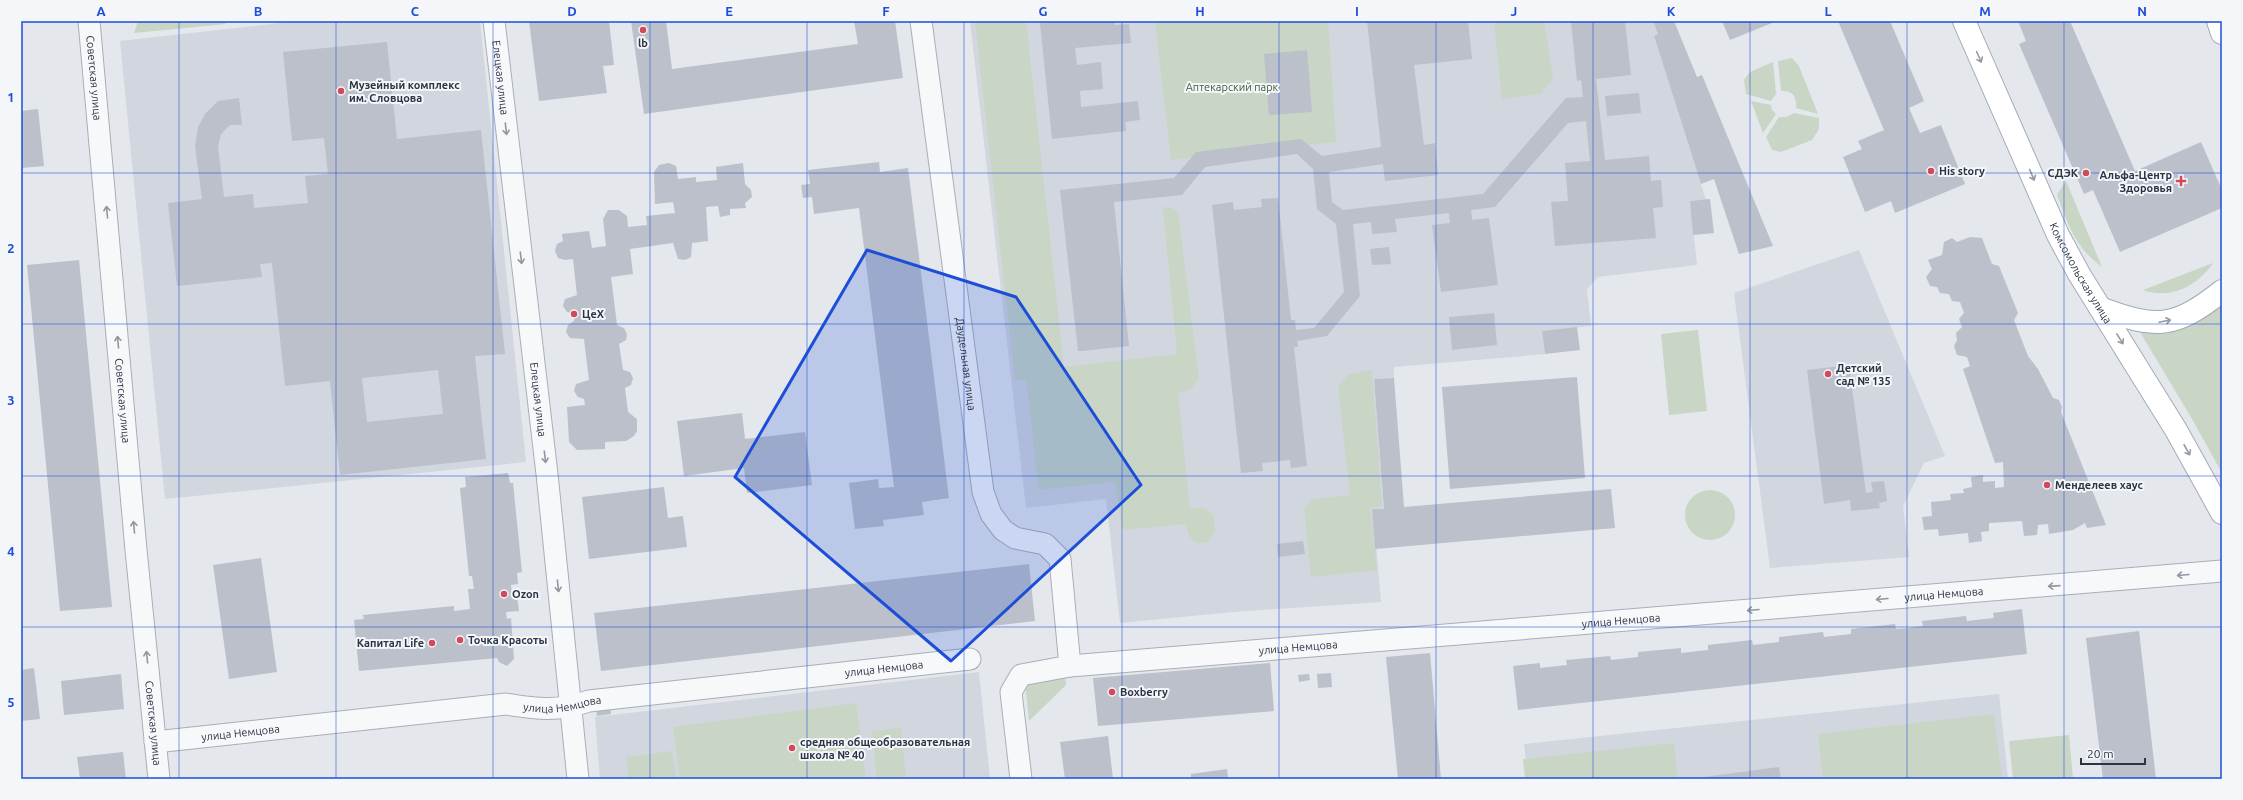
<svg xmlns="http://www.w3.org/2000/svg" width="2243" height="800" viewBox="0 0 2243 800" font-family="Ubuntu,sans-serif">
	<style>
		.built { fill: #d2d6de }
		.green { fill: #c9d6c5 }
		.building { fill: #bbc0ca; fill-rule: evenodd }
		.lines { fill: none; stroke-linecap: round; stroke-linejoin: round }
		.minor-casing { stroke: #a9aeb7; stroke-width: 23 }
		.major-casing { stroke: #a3abb8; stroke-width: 24 }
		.minor { stroke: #f7f8fa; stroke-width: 21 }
		.major { stroke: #fff; stroke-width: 22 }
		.oneway { stroke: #959aa2 }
		.oneway2 { stroke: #9196a0 }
		.marked { fill: #1d4ed8; fill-opacity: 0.2; stroke: #1d4ed8; stroke-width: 3; stroke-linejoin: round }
		.grid { fill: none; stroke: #1d4ed8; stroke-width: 1; stroke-opacity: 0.55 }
		.poi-dot { fill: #d1495b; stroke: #f4f6f9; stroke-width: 1.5 }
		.labels { text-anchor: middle; stroke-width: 4; stroke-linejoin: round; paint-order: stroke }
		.poi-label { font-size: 11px; font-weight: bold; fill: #2b3445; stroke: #f4f6f9; text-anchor: start }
		.street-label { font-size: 11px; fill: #2b3445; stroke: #f4f6f9 }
		.park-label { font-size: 11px; fill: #3f6138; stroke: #f4f6f9 }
		.neatline { fill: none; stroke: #1d4ed8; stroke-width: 1.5 }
		.grid-label { font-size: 13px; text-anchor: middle; font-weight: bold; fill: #1d4ed8 }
	</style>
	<rect width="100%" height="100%" fill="#e4e7ec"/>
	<g class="built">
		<polygon points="298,21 480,21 526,462 165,499 120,41"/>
		<polygon points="970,21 1653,21 1658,34 1654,36 1706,200 1690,201 1697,265 1598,277 1587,289 1591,326 1542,331 1545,354 1394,367 1394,378 1374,379 1384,509 1373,509 1381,602 1233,612 1120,623 1106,499 1026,508"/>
		<polygon points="1859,250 1945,456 1924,463 1903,506 1909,557 1770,568 1734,293"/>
		<polygon points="979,672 990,779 600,779 595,717"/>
		<polygon points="1999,694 2008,779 1528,779 1524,744"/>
	</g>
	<g class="green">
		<polygon points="138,21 224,21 226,24 134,33"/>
		<polygon points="975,21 1026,21 1064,367 1177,354 1163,207 1172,208 1178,212 1199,378 1190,390 1178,393 1190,509 1204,508 1214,515 1215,532 1207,542 1197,543 1189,536 1186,524 1122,530 1115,482 1039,490 1026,379 1015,380"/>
		<polygon points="1155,21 1328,21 1336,142 1171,160"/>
		<polygon points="1494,21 1544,21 1553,79 1541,94 1502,99"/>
		<path d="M 1792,58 L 1799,66 L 1818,114 L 1796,108 C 1797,97 1793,90 1781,91 L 1778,61 Z"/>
		<polygon points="1773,62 1776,94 1771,101 1746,94 1744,80 1750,72"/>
		<polygon points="1751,101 1771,105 1772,110 1776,114 1763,133"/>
		<polygon points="1794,113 1819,118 1819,129 1812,140 1781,152 1772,150 1766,137 1779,117 1786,117"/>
		<path d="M 2066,181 L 2102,267 C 2074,246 2069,226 2057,195 Z"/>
		<path d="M 2213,263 C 2197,286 2171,300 2143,290 Z"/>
		<path d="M 2222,298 L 2222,473 L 2192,419 L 2140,332 C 2180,337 2193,321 2222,298 Z"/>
		<polygon points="1698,330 1707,411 1669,415 1661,334"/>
		<polygon points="1372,370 1382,506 1370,508 1377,570 1311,577 1304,508 1313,499 1350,495 1338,386 1349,374"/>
		<circle cx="1710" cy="515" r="25"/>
		<polygon points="1065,672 1066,685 1029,721 1025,682"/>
		<polygon points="856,703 866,779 680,779 673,727"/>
		<polygon points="1994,714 2002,779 1823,779 1818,734"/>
		<polygon points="901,728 906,779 877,779 872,731"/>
		<polygon points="2069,735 2073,779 2013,779 2009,741"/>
		<polygon points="1674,743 1678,779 1525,779 1523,759"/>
		<polygon points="672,751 676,779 629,779 626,757"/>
	</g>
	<g class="building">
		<polygon points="529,21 609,21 614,65 603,66 607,93 539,101"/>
		<polygon points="631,21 666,21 672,69 858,44 854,21 895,21 903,78 644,114"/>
		<polygon points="1056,21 1115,21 1115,25 1129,24 1131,43 1075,48 1077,65 1101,62 1103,89 1080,91 1081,107 1138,101 1140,120 1125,122 1126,131 1052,139 1040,23"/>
		<polygon points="1367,21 1468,21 1472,59 1414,65 1424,145 1435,143 1438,175 1385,181 1383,164 1329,172 1332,202 1343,210 1483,194 1566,98 1583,97 1581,80 1577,81 1571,21 1625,21 1631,75 1596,79 1605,160 1649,156 1651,181 1661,180 1663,207 1653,208 1656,238 1555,246 1551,202 1568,201 1565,163 1590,161 1586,121 1568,123 1495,207 1471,210 1472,220 1489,218 1498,285 1441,292 1432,225 1450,223 1449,213 1395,219 1397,232 1372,234 1371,222 1353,224 1360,296 1327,336 1297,341 1298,347 1294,347 1307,466 1291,468 1290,460 1262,463 1263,471 1241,473 1212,205 1233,202 1234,210 1262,207 1261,199 1278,198 1291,320 1295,320 1296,330 1314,328 1344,292 1336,224 1317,209 1313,169 1297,154 1205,167 1182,195 1114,202 1129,346 1082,351 1078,351 1060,190 1174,178 1196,152 1301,139 1322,156 1381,147"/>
		<polygon points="1653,21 1674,21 1697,77 1702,75 1773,246 1739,254 1714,179 1701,184 1654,36 1658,34"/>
		<polygon points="1722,21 1777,21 1730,40"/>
		<polygon points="1838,21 1890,21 1924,101 1909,108 1920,133 1941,125 1965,184 1895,213 1891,201 1865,212 1843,157 1862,149 1858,141 1884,130"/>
		<polygon points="2018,21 2070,21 2135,171 2201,142 2222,190 2222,208 2120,252 2093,190 2084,194 2019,44 2026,41"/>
		<path d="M 387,42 L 397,139 L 481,130 L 505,354 L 475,356 L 486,459 L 340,475 L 330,381 L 285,386 L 272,263 L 260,264 L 262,277 L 177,286 L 168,203 L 202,199 L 195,146 L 198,127 L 205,114 L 218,101 L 239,98 L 242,125 L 230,125 L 221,134 L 218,146 L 224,197 L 253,194 L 254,208 L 308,203 L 305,176 L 328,174 L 324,138 L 292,141 L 283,52 ZM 438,370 L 443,414 L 367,422 L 362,378 Z"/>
		<polygon points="1307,50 1312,112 1269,115 1264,54"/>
		<polygon points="1639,93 1641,113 1607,116 1605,96"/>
		<polygon points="38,109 44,166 21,168 21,111"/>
		<polygon points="879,162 880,172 908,168 949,498 922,502 924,515 883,520 884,526 855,529 849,483 878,479 879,488 894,487 859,208 814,214 812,197 803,198 801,185 810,184 808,170"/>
		<polygon points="669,163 676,166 678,179 696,177 696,182 717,180 716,167 743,163 745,184 751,190 752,197 745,203 746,208 730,209 730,215 720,217 718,206 706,207 708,241 692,243 691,257 685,260 678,259 673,243 630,249 633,274 611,277 617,325 624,328 627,334 626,340 619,344 623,370 630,372 633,378 631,385 625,388 628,412 637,419 637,431 634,436 626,441 605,442 605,449 577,450 569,442 567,407 585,405 584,399 578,397 574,391 576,384 589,380 584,339 570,338 566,332 568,325 574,321 574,314 567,312 563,306 565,299 577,295 573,259 565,260 558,258 555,251 557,244 563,241 562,234 589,231 592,248 606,246 603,219 608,210 619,210 627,216 628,227 647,225 646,216 675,213 673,202 655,204 654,172 659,165"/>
		<polygon points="1710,199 1714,233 1693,235 1690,201"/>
		<polygon points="1970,237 1982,238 1992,264 1999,266 2018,313 2014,320 2028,356 2038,369 2053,398 2059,400 2062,407 2061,412 2106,525 2087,528 2085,523 2073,530 2049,534 2048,524 2038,525 2037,535 2024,536 2022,521 1989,523 1989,531 1981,532 1982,541 1969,543 1968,533 1939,536 1938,529 1924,530 1922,517 1932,516 1931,502 1951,500 1950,494 1964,493 1963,489 1972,487 1971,477 1983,475 1983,482 1995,481 1995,488 2004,487 2003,462 1995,463 1963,369 1970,366 1967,357 1957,355 1954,346 1957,340 1956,333 1962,327 1959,319 1964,313 1960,302 1952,301 1949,294 1940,293 1937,287 1930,286 1926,277 1932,269 1928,260 1942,255 1944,242 1952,238 1957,242"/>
		<polygon points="1389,247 1391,264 1372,265 1370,249"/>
		<polygon points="79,260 112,607 60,611 27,265"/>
		<polygon points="1494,313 1497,345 1452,350 1449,317"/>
		<polygon points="1577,327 1580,350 1545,354 1542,331"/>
		<polygon points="1849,365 1866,493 1873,492 1871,482 1884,481 1887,501 1879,503 1880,508 1851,511 1850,500 1824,504 1807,370"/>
		<polygon points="1577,377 1585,478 1450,489 1442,387"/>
		<polygon points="1394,378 1404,507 1611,489 1615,528 1375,549 1372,509 1384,509 1374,379"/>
		<polygon points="742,413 745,439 805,432 812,485 747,493 744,468 684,476 677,421"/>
		<polygon points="508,473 510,483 513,483 522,572 517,573 518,584 511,585 512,595 517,595 519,611 506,612 507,619 511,618 514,659 507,666 499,662 497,658 359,671 354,620 364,619 363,615 454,606 454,611 470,609 468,589 474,589 472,576 469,576 460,488 466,487 465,477"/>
		<polygon points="664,487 668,518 683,516 687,547 589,559 582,497"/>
		<polygon points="1303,541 1305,554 1278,557 1277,544"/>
		<polygon points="261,558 277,672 229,679 213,565"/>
		<polygon points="1029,564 1035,621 601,671 594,613"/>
		<polygon points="2022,609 2027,654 1518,710 1513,666 1540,663 1540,668 1567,665 1566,660 1610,656 1611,660 1638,657 1638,652 1681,648 1681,653 1708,650 1708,645 1752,640 1753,645 1779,642 1779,637 1823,632 1824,637 1851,634 1851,629 1895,624 1896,629 1909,628 1923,626 1922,621 1966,616 1967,621 1994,618 1993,613"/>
		<polygon points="2139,631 2156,779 2103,779 2086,638"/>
		<polygon points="1430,653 1441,779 1398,779 1386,657"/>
		<polygon points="1270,663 1274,711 1098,726 1093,678"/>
		<polygon points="34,668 40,719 21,721 21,670"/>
		<polygon points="1331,673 1332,687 1318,688 1317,674"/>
		<polygon points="121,674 124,709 64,715 61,681"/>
		<polygon points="1309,674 1310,680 1299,682 1298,675"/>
		<polygon points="610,702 611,714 597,716 595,704"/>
		<polygon points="1108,736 1113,779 1065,779 1060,742"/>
		<polygon points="123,752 126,779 80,779 77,757"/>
		<polygon points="1779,767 1781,779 1704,779 1704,777"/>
		<polygon points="1227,769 1228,779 1191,779 1191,774"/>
	</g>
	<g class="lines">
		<defs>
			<g id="minor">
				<path id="s1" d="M 89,21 L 136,550 L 159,779"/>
				<path id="s2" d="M 494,21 L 547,474 L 578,779"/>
				<path id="s3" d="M 921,21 L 983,492 L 991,514 L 1003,530 L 1015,538 L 1045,544 L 1060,559 L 1070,666"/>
				<path id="s4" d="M 155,742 L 506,704 C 537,709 558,712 589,701 L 970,659"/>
				<path id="s5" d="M 1021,779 L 1011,692 L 1021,675 L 1070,666 L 2222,571"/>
			</g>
			<g id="major">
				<path id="s6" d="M 1964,21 L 2058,235 L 2079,274 L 2176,430 L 2222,513"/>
				<polyline points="2218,21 2222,33"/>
				<path d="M 2100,308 C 2156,329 2174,329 2222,291"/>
			</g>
		</defs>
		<use href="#minor" class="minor-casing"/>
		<use href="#major" class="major-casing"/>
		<use href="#minor" class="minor"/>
		<use href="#major" class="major"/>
	</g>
	<defs><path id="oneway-shaft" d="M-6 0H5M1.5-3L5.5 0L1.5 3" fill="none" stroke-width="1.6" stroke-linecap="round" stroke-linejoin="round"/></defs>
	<g class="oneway">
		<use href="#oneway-shaft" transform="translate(1979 57) rotate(66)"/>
		<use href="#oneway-shaft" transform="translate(2032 175) rotate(67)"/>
		<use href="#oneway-shaft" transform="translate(2165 321) rotate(-12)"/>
		<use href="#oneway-shaft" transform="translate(2120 339) rotate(58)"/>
		<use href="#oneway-shaft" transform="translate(2187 450) rotate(61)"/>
	</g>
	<g class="oneway2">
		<use href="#oneway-shaft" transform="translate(506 129) rotate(83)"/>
		<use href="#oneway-shaft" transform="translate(107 212) rotate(-95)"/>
		<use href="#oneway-shaft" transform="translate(521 258) rotate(83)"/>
		<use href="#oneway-shaft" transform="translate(118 342) rotate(-95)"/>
		<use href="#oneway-shaft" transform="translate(545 457) rotate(83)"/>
		<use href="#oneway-shaft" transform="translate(134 527) rotate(-95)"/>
		<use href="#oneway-shaft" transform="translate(2183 575) rotate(175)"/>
		<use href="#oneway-shaft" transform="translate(558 586) rotate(84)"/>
		<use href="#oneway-shaft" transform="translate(2054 586) rotate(176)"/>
		<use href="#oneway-shaft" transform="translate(1882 599) rotate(175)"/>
		<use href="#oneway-shaft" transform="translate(1753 610) rotate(175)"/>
		<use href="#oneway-shaft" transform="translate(147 657) rotate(-96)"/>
	</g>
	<path class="marked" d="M 867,250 L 1016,297 L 1141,485 L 951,661 L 735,477 Z"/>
	<path class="grid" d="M 179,21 L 179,779M 336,21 L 336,779M 493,21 L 493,779M 650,21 L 650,779M 807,21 L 807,779M 964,21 L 964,779M 1122,21 L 1122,779M 1279,21 L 1279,779M 1436,21 L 1436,779M 1593,21 L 1593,779M 1750,21 L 1750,779M 1907,21 L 1907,779M 2064,21 L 2064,779M 21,173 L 2222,173M 21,324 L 2222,324M 21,476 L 2222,476M 21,627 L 2222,627"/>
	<g class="poi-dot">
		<circle cx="643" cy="30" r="4"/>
		<circle cx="341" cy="91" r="4"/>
		<circle cx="1931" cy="171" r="4"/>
		<circle cx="2086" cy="173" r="4"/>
		<path d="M2179 175h4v4h4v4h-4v4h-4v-4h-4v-4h4z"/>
		<circle cx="574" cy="314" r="4"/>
		<circle cx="1828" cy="374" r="4"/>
		<circle cx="2047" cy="485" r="4"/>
		<circle cx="504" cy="594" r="4"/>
		<circle cx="460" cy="640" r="4"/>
		<circle cx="432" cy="643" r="4"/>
		<circle cx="1112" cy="692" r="4"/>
		<circle cx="792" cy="748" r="4"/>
	</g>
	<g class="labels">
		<g class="poi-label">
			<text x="643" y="47" text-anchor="middle">lb</text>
			<text x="349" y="89">Музейный комплекс<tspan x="349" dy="13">им. Словцова</tspan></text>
			<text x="1939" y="175">His story</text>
			<text x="2078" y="177" text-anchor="end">СДЭК</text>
			<text x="2172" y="179" text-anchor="end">Альфа-Центр<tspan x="2172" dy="13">Здоровья</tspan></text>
			<text x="582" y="318">ЦеХ</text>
			<text x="1836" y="372">Детский<tspan x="1836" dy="13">сад № 135</tspan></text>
			<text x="2055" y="489">Менделеев хаус</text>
			<text x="512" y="598">Ozon</text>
			<text x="468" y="644">Точка Красоты</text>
			<text x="424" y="647" text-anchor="end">Капитал Life</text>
			<text x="1120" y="696">Boxberry</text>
			<text x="800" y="746">средняя общеобразовательная<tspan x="800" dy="13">школа № 40</tspan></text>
		</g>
		<g class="street-label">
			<text dy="4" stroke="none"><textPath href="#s1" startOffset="57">Советская улица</textPath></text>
			<text dy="4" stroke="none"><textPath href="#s2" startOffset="57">Елецкая улица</textPath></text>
			<text dy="4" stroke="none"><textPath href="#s6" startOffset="278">Комсомольская улица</textPath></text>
			<text dy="4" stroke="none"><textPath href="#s3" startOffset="346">Даудельная улица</textPath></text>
			<text dy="4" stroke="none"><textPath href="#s1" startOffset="381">Советская улица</textPath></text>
			<text dy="4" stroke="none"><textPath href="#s2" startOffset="381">Елецкая улица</textPath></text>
			<text dy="4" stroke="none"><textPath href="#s5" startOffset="1034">улица Немцова</textPath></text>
			<text dy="4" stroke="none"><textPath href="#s5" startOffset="710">улица Немцова</textPath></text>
			<text dy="4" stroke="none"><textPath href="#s5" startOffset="386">улица Немцова</textPath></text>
			<text dy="4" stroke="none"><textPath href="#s4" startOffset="734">улица Немцова</textPath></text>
			<text dy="4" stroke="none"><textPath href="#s4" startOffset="410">улица Немцова</textPath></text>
			<text dy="4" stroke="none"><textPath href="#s1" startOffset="705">Советская улица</textPath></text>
			<text dy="4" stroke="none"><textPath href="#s4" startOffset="86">улица Немцова</textPath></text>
		</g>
		<g class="park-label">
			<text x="1232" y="91">Аптекарский парк</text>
		</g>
	</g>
	<rect width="2243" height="800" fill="none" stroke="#f4f6f9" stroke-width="44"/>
	<path d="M2081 758v6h64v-6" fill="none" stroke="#2b3445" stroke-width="2"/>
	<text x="2087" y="758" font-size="12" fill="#2b3445" stroke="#f4f6f9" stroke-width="3" paint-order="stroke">20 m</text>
	<rect x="22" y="22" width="2199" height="756" class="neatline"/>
	<g class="grid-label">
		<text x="101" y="16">A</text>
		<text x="258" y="16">B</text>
		<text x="415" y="16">C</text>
		<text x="572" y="16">D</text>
		<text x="729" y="16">E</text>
		<text x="886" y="16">F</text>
		<text x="1043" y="16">G</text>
		<text x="1200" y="16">H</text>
		<text x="1357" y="16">I</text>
		<text x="1514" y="16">J</text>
		<text x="1671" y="16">K</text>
		<text x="1828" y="16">L</text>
		<text x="1985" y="16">M</text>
		<text x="2142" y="16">N</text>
		<text x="11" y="102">1</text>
		<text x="11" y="253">2</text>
		<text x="11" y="405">3</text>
		<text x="11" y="556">4</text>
		<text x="11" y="707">5</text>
	</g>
</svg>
